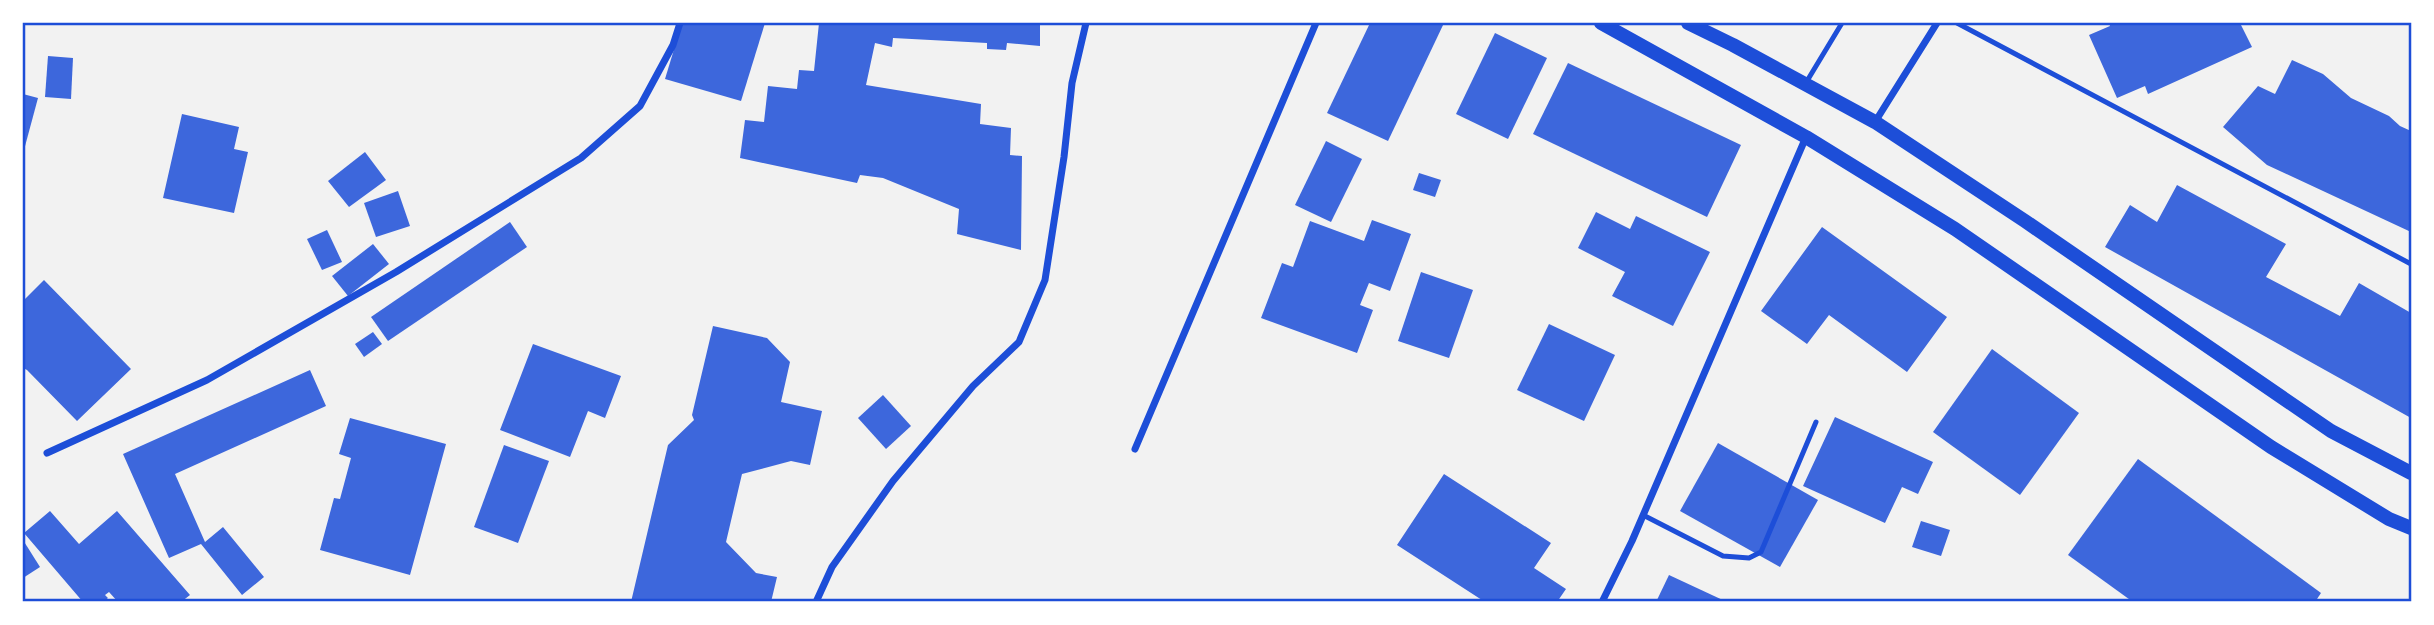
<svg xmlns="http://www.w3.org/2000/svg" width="2434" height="625" viewBox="0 0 2434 625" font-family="'PT Sans',sans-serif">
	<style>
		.building { fill: #3d67dc }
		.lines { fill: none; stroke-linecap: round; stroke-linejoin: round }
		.service { stroke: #1d4ed8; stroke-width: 5 }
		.minor { stroke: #1d4ed8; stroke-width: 7 }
		.secondary { stroke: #1d4ed8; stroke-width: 14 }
		.neatline { fill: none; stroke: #1d4ed8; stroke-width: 2.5 }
	</style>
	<rect width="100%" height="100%" fill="#f2f2f2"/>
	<g class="building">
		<polygon points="682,23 765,23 741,101 665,79"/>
		<polygon points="819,23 1040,23 1040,46 1007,43 1006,50 987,49 987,43 893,38 892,47 875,43 866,85 981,104 980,124 1011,128 1010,155 1022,156 1021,250 957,234 959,209 883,178 860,175 857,183 740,158 745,120 764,122 768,86 797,89 799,70 814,71"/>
		<polygon points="1370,23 1444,23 1388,141 1327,113"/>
		<polygon points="2109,23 2240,23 2252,47 2148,94 2145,86 2117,98 2089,35 2110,26"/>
		<polygon points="1495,33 1547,58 1508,139 1456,114"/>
		<polygon points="48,56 73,58 71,99 45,97"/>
		<polygon points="2292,60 2323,74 2351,98 2389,116 2400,126 2411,131 2411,232 2267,165 2223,127 2258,86 2275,94"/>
		<polygon points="1568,63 1741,145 1707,217 1533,134"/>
		<polygon points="23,94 38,98 24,150 23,150"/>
		<polygon points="182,114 239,127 234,149 248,152 234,213 163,198"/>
		<polygon points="1326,141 1362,159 1331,222 1295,205"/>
		<polygon points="365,152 386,180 349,207 328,181"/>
		<polygon points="1419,173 1441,180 1435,197 1413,190"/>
		<polygon points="2177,185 2286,244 2266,277 2340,316 2359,283 2411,313 2411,418 2105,247 2130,205 2157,222"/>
		<polygon points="398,191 410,226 376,237 364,203"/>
		<polygon points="1596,212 1630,229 1636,216 1710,252 1673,326 1612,296 1625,272 1578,248"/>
		<polygon points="1372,220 1411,234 1390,291 1369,283 1360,305 1373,310 1357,353 1261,318 1282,263 1293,267 1310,221 1364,241"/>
		<polygon points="510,222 527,247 388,341 371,317"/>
		<polygon points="1822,227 1947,317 1907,372 1829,315 1807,344 1761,311"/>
		<polygon points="327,230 342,262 322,270 307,239"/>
		<polygon points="373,244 389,264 348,296 332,276"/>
		<polygon points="1421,272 1473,290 1449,358 1398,341"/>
		<polygon points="44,280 131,369 77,421 27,370 23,368 23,301"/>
		<polygon points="1549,324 1615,355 1584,421 1517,390"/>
		<polygon points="713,326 767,338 790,362 781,402 822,411 810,465 791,461 742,474 726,542 756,573 777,577 771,602 631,602 668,445 694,420 692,415"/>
		<polygon points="373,332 382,344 364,357 355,344"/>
		<polygon points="533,344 621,376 605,418 588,411 570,457 500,430"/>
		<polygon points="1992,349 2079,413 2020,495 1933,432"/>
		<polygon points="310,370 326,406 175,474 205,542 223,527 264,577 242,595 201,544 169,558 123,454"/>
		<polygon points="883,395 911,426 886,449 858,418"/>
		<polygon points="1835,417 1933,462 1918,494 1902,487 1885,523 1803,486"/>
		<polygon points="350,418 446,444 410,575 320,550 334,498 340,499 351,458 339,454"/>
		<polygon points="1718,443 1818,500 1780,567 1680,511"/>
		<polygon points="504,445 549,461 518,543 474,527"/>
		<polygon points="2138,459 2321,593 2315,602 2133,602 2068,555"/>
		<polygon points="1444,474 1551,543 1534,568 1566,589 1557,602 1485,602 1397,545"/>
		<polygon points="50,511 79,544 117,511 190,595 181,602 118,602 109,592 105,595 108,598 103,602 83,602 24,533"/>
		<polygon points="1921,521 1950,530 1941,556 1912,547"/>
		<polygon points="23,540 40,567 23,578"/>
		<polygon points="1669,575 1727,602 1656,602"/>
	</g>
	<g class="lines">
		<g class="service">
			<polyline points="1957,23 2411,264"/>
			<polyline points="1807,81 1842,23"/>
			<polyline points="1643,515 1723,556 1749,558 1761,552 1816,422"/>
		</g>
		<g class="minor">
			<polyline points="1875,122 1937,23"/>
			<polyline points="1135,449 1316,23"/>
			<polyline points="47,453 207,380 396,272 581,158 640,106 673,45 680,23"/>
			<polyline points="816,602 832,567 893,481 973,386 1019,342 1045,280 1064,157 1072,83 1086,23"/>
			<polyline points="1602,602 1632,541 1806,137"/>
		</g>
		<g class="secondary">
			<polyline points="1601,23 1806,137 1955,229 2271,447 2389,519 2411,528"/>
			<polyline points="1688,23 1733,45 1875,122 2025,221 2331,431 2411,473"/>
		</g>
	</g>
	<rect width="2434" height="625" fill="none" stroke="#ffffff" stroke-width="49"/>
	<rect x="24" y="24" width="2386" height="576" class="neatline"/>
</svg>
